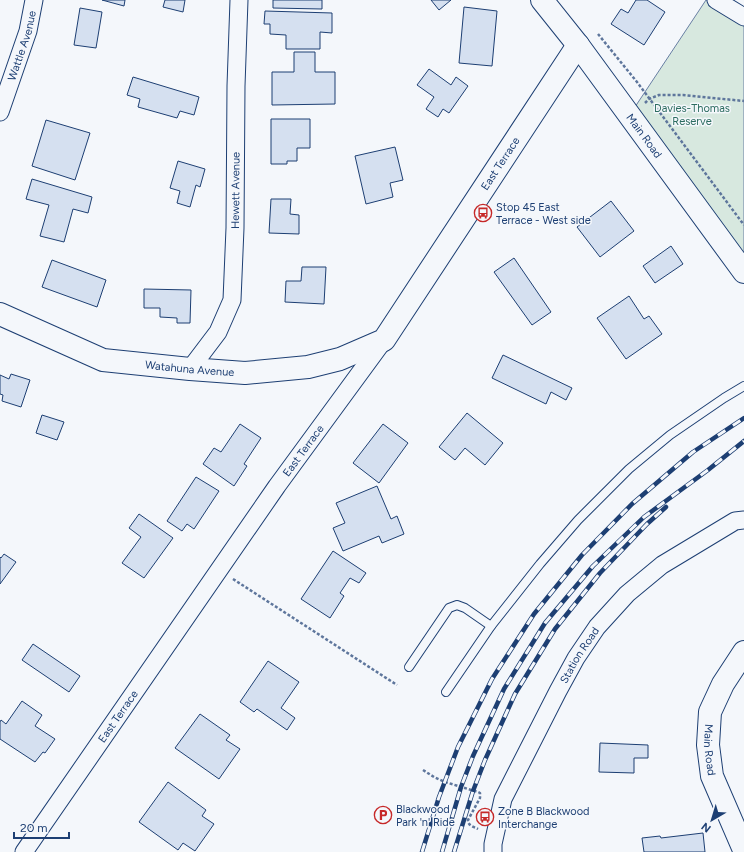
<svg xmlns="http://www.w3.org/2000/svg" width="744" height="852" viewBox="0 0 744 852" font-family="Figtree,sans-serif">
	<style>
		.green { fill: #d7e8df; stroke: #687fa3 }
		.building { fill: #d5e0f0; stroke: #1d3f73 }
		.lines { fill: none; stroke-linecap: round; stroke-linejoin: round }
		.lane-casing { stroke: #1d3f73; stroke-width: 10 }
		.street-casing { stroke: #1d3f73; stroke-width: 19 }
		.secondary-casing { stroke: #1d3f73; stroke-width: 24 }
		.path { stroke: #5e769c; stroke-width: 2.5; stroke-dasharray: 3 2; stroke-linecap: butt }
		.lane { stroke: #f4f7fb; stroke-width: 8 }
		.street { stroke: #f4f7fb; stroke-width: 17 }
		.secondary { stroke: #f4f7fb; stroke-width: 22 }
		.rail-casing { stroke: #1d3f73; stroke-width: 4.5 }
		.rail { stroke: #f4f7fb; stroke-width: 3; stroke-dasharray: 9; stroke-linecap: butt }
		.labels { text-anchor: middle; stroke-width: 3; stroke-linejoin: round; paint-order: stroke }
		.street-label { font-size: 11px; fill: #1d3f73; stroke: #f4f7fb }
		.park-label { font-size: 11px; fill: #2c6c60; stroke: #f4f7fb }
		.poi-label { font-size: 11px; fill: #1d3f73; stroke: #f4f7fb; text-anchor: start }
	</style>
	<rect width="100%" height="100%" fill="#f4f7fb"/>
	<polygon class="green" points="706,0 716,0 744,17 744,272 629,116"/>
	<g class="building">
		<polygon points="102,0 125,0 124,6"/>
		<polygon points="165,0 185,0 183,12 163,7"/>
		<polygon points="273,0 322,0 322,9 273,8"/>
		<polygon points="431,0 451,0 439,10"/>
		<polygon points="636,0 647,0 665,12 644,45 611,24 621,9 628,13"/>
		<polygon points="464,7 497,11 492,66 459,63"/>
		<polygon points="80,8 102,12 96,48 74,45"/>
		<polygon points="265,11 332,13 332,33 320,32 320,49 286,49 286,35 270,34 270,24 264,24"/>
		<polygon points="294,52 315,52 315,72 335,72 335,104 272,105 272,72 294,72"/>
		<polygon points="429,69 451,85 456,77 468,86 449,113 443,109 438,117 426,109 434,97 417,85"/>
		<polygon points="133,77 199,97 194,115 180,111 177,118 138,107 140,99 127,95"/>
		<polygon points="271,119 310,119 310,148 297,148 297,161 287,161 287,164 271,164"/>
		<polygon points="46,120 90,133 75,180 32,166"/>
		<polygon points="395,147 403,180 390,183 393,197 366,204 355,156"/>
		<polygon points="178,161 205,169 200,187 196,185 190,207 177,203 180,191 170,188"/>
		<polygon points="32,179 92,197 88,213 73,209 64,242 40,236 49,205 26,199"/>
		<polygon points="271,199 291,199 290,214 299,215 299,234 269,233"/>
		<polygon points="611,201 634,231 600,257 577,227"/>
		<polygon points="671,246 683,264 655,283 643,266"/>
		<polygon points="514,258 551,312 532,325 494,272"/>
		<polygon points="52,260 106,280 97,307 42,287"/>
		<polygon points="302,267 326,267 324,304 285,302 286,281 301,281"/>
		<polygon points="144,289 191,290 190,323 177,323 177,318 160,317 160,308 144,308"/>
		<polygon points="629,296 644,319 649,316 662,334 626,359 597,318"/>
		<polygon points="503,355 572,388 566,400 551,392 546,404 492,378"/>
		<polygon points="11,374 30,380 21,407 2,401 3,395 0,394 0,375 9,379"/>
		<polygon points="467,413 503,443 485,465 465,448 455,460 439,447"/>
		<polygon points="42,415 64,422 57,440 36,433"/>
		<polygon points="240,424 261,438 244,464 247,466 234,486 203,464 214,448 221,452"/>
		<polygon points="383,424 408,443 379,483 353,463"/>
		<polygon points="196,477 219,491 194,529 187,524 182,531 167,521"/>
		<polygon points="377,486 391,519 397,516 404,534 382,543 379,536 343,551 333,528 345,523 336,503"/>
		<polygon points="139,514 173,538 144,578 122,563 141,537 129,528"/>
		<polygon points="333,551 366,573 359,583 350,578 340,593 344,596 330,618 301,599"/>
		<polygon points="4,554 16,562 0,584 0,557 1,558"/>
		<polygon points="33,644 80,676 69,692 22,660"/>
		<polygon points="268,661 299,682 281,708 295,718 287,730 257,709 254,712 240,702"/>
		<polygon points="22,701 42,715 35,726 55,739 45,753 43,752 35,762 0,739 0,722 1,720 6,724"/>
		<polygon points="200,714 230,735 226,740 240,749 219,779 175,748"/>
		<polygon points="600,743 648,745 648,758 634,758 634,773 599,772"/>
		<polygon points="168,782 206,810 202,816 214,824 195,851 183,843 178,850 139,822"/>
		<polygon points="703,833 705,852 644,852 642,838 660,836 661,838"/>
	</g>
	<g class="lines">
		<defs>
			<g id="lane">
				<polyline points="409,667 449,608 457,605 465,608 491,626"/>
				<polyline points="446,692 491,626 540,564 578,520 629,469 670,435 724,398 744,386"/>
			</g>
			<g id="street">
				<polyline points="716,0 744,17"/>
				<path id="s1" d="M 0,112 L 28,31 L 34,0"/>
				<path id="s2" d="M 190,369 L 218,332 L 232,300 L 235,228 L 236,86 L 239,0"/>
				<path id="s3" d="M 24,852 L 277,486 L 384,340"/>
				<path id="s4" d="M 493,852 L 493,844 L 503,799 L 558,691 L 576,658 L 597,627 L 627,594 L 662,565 L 735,521 L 744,520"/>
			</g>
			<g id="secondary">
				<path id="s5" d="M 542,0 L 578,45 L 744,272"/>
				<path id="s6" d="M 0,314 L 103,360 L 190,369 L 245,373 L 308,367 L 340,359 L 384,340 L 578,45"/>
				<path id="s7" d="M 744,652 L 723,684 L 710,712 L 708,745 L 712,776 L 744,850"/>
			</g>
		</defs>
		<use href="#lane" class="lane-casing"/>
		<use href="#street" class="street-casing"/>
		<use href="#secondary" class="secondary-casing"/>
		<g class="path">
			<polyline points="598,34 637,82 744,225"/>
			<polyline points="645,103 649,99 659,95 683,95 744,101"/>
			<polyline points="233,579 397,685"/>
			<path d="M 423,770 L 434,777 L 445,782 L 478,792 L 480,793 L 480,798 L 468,820 C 468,826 474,827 478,829"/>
		</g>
		<use href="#lane" class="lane"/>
		<use href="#street" class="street"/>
		<use href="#secondary" class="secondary"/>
		<defs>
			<g id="rail">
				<polyline points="422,852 439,797 458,747 492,679 534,614 582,555 632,504 693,452 744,418"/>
				<polyline points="442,852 461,787 473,756 504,689 545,623 593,566 644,517 708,470 744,441"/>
				<polyline points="454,852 473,791 485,760 515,694 555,629 600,573 647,524 666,507"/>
			</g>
		</defs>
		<use href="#rail" class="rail-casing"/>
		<use href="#rail" class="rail"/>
	</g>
	<defs>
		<symbol id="bus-ring" viewBox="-11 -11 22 22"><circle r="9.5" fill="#f4f7fb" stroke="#c62828" stroke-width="1.5"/><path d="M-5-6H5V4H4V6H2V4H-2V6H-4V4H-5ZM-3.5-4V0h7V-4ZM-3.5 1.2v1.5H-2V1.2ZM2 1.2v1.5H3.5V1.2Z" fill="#c62828"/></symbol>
		<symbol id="parking-ring" viewBox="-11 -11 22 22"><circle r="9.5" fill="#f4f7fb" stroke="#c62828" stroke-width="1.5"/><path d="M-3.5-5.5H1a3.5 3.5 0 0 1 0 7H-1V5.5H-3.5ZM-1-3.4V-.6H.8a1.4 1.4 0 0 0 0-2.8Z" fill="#c62828"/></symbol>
	</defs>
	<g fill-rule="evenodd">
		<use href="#bus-ring" x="473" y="203" width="20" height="20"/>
		<use href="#parking-ring" x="373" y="805" width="20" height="20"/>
		<use href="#bus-ring" x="475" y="807" width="20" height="20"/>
	</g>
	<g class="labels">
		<g class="street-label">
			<text dy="4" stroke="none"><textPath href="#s1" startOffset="70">Wattle Avenue</textPath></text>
			<text dy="4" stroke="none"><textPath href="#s5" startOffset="170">Main Road</textPath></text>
			<text dy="4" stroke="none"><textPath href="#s6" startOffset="611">East Terrace</textPath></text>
			<text dy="4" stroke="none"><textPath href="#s2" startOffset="191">Hewett Avenue</textPath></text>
			<text dy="4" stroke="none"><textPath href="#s6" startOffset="200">Watahuna Avenue</textPath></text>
			<text dy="4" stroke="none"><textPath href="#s3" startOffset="489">East Terrace</textPath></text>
			<text dy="4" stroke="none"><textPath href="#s4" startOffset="217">Station Road</textPath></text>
			<text dy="4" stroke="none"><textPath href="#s3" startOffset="165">East Terrace</textPath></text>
			<text dy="4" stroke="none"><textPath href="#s7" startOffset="107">Main Road</textPath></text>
		</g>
		<g class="park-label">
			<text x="692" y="112">Davies-Thomas<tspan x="692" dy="13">Reserve</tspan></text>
		</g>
		<g class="poi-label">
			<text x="496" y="211">Stop 45 East<tspan x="496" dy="13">Terrace - West side</tspan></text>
			<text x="396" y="813">Blackwood<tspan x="396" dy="13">Park 'n' Ride</tspan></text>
			<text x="498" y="815">Zone B Blackwood<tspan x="498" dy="13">Interchange</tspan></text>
		</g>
	</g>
	<g transform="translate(712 820) rotate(218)" stroke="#f4f7fb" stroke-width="3" paint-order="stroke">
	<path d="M0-3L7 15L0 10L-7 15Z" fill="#1d3f73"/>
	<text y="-6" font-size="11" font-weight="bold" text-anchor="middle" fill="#1d3f73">N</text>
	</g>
	<path d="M14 832v6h55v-6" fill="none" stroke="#1d3f73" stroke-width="2"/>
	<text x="20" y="832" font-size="12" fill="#1d3f73" stroke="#f4f7fb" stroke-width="3" paint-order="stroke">20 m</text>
</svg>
